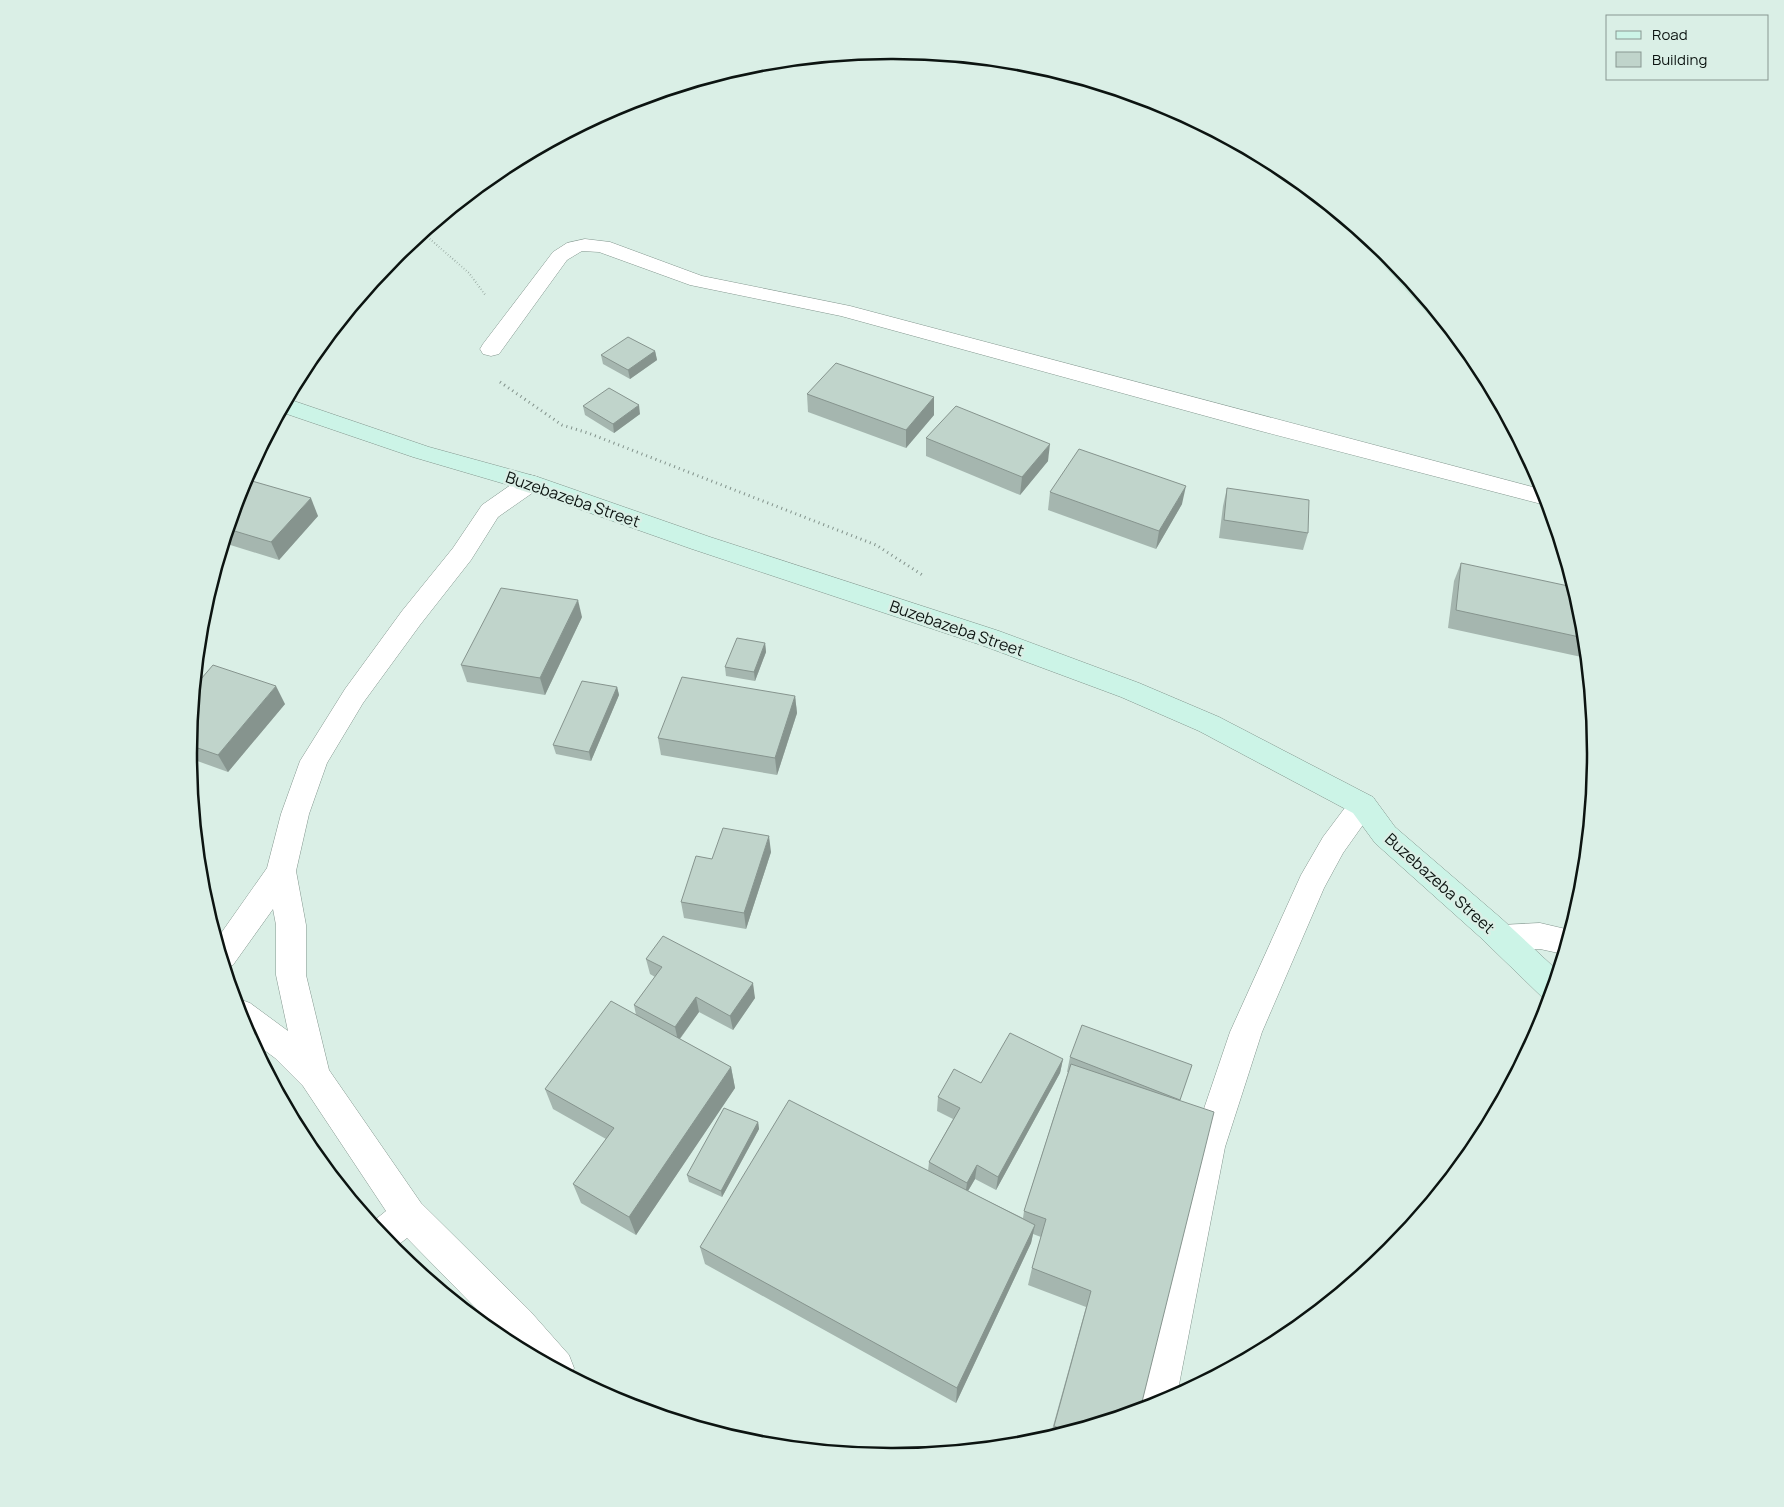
<svg xmlns="http://www.w3.org/2000/svg" width="1784" height="1507" viewBox="0 0 1784 1507" font-family="Manrope,sans-serif">
	<style>
		.built { fill: #c8e6d9 }
		.lines { fill: none; stroke-linecap: round; stroke-linejoin: round }
		.street-casing { stroke: #83968e; stroke-width: 1 }
		.secondary-casing { stroke: #83968e; stroke-width: 1 }
		.path-far1 { stroke: #82928b; stroke-width: 2; stroke-dasharray: 0.5 2.5; stroke-linecap: butt }
		.path { stroke: #82928b; stroke-width: 3; stroke-dasharray: 1 4; stroke-linecap: butt }
		.street { fill: #fff; fill-rule: evenodd }
		.secondary { fill: #ccf4e7; fill-rule: evenodd }
		.wall { fill: #a5b6af }
		.shaded-wall { fill: #86948e }
		.building { fill: #c0d4cb; stroke: #86948e }
		.labels { text-anchor: middle; stroke-width: 5; stroke-linejoin: round; paint-order: stroke }
		.street-label { font-size: 16px; fill: #0c1411; stroke: #daefe6 }
		.rim { fill: none; stroke: #0c1411; stroke-width: 2.5 }
	</style>
	<rect width="100%" height="100%" fill="#daefe6"/>
	<polygon class="built" points="1335,212 1390,256 1475,360 1464,354"/>
	<g class="lines">
		<defs>
			<g id="street">
				<polygon points="585,239 610,242 702,276 850,306 1544,490 1549,506 1257,430 841,316 690,285 599,252 582,251 567,260 499,354 491,356 483,354 480,349 483,344 553,252 567,243"/>
				<polygon points="530,475 538,477 542,483 538,489 498,517 471,560 420,625 363,703 327,763 309,814 296,871 306,925 306,975 329,1070 421,1203 530,1311 569,1355 574,1368 571,1376 510,1343 407,1238 393,1249 371,1223 386,1211 303,1086 275,1058 252,1041 242,1022 235,1000 239,999 250,1003 288,1031 276,975 276,925 273,909 233,965 225,968 217,939 267,868 281,814 300,761 345,689 402,611 453,548 482,505 522,477"/>
				<polygon points="1363,794 1373,797 1377,805 1343,853 1324,888 1262,1032 1225,1147 1177,1395 1161,1404 1140,1410 1139,1405 1191,1147 1230,1032 1301,875 1323,837 1353,797"/>
				<polygon points="1540,923 1570,930 1563,954 1540,949 1502,951 1491,947 1487,938 1491,929 1502,925"/>
			</g>
			<polygon id="secondary" points="288,399 429,447 538,477 710,537 999,631 1139,683 1219,717 1373,797 1395,827 1502,919 1558,971 1549,999 1542,997 1480,937 1375,843 1353,813 1199,731 1121,697 981,645 692,549 522,489 413,457 281,412"/>
		</defs>
		<use href="#street" class="street-casing"/>
		<use href="#secondary" class="secondary-casing"/>
		<polyline class="path-far1" points="423,233 469,273 486,296"/>
		<polyline class="path" points="500,382 562,425 588,433 876,545 924,576"/>
		<use href="#street" class="street"/>
		<use href="#secondary" class="secondary"/>
	</g>
	<g class="wall">
		<polygon points="655,351 657,360 630,379 603,364 601,355"/>
		<polygon points="807,394 934,397 934,415 906,448 808,412"/>
		<polygon points="583,406 640,414 614,433 585,415"/>
		<polygon points="926,438 1048,461 1020,495 926,456"/>
		<polygon points="242,484 318,516 279,560 224,543"/>
		<polygon points="1227,488 1308,533 1303,550 1219,538 1223,506"/>
		<polygon points="1050,492 1182,504 1156,549 1048,510"/>
		<polygon points="1461,563 1582,617 1586,658 1448,628 1454,581"/>
		<polygon points="582,617 545,695 467,682 461,665"/>
		<polygon points="765,643 766,652 755,681 726,676 725,667"/>
		<polygon points="195,686 285,704 228,772 189,758 188,753"/>
		<polygon points="617,687 619,695 591,761 556,754 553,745"/>
		<polygon points="795,696 797,713 777,775 661,755 658,738"/>
		<polygon points="771,852 746,929 684,918 681,902 712,859"/>
		<polygon points="646,959 755,998 733,1030 699,1012 680,1039 731,1067 735,1088 636,1235 581,1203 573,1184 606,1139 553,1109 545,1089 636,1015 634,1005 655,977 650,974"/>
		<polygon points="1070,1057 1192,1065 1179,1101 1140,1410 1050,1437 1086,1307 1028,1285 1032,1268 1041,1237 1033,1234 1031,1243 956,1403 705,1264 700,1247 928,1171 929,1162 953,1119 937,1111 938,1097 981,1083 1063,1059 1060,1073 996,1190 975,1179 968,1191 1023,1218 1024,1211 1068,1072 1067,1072"/>
		<polygon points="758,1122 759,1129 722,1197 689,1182 687,1175"/>
	</g>
	<g class="shaded-wall">
		<polygon points="655,351 657,360 630,379 628,370"/>
		<polygon points="934,397 934,415 906,448 906,430"/>
		<polygon points="639,405 640,414 614,433 613,424"/>
		<polygon points="1050,444 1048,461 1020,495 1022,477"/>
		<polygon points="1186,486 1182,504 1156,549 1159,531"/>
		<polygon points="311,498 318,516 279,560 271,542"/>
		<polygon points="578,600 582,617 545,695 540,678"/>
		<polygon points="765,643 766,652 755,681 754,672"/>
		<polygon points="276,686 285,704 228,772 218,755"/>
		<polygon points="617,687 619,695 591,761 589,752"/>
		<polygon points="795,696 797,713 777,775 775,758"/>
		<polygon points="769,836 771,852 746,929 744,913"/>
		<polygon points="753,983 755,998 733,1030 730,1016"/>
		<polygon points="696,997 699,1012 678,1041 675,1027"/>
		<polygon points="1063,1059 1060,1073 996,1190 998,1177"/>
		<polygon points="731,1067 735,1088 636,1235 629,1217"/>
		<polygon points="758,1122 759,1129 722,1197 721,1191"/>
		<polygon points="977,1165 975,1179 965,1196 967,1183"/>
		<polygon points="1035,1225 1031,1243 956,1403 957,1388"/>
	</g>
	<g class="building">
		<polygon points="628,337 655,351 628,370 601,355"/>
		<polygon points="836,363 934,397 906,430 807,394"/>
		<polygon points="609,388 639,405 613,424 583,406"/>
		<polygon points="956,406 1050,444 1022,477 926,438"/>
		<polygon points="1079,449 1186,486 1159,531 1050,492"/>
		<polygon points="245,479 311,498 271,542 228,529 242,484"/>
		<polygon points="1227,488 1309,500 1308,533 1224,520"/>
		<polygon points="1461,563 1573,587 1582,617 1584,638 1456,610"/>
		<polygon points="501,588 578,600 540,678 461,665"/>
		<polygon points="737,638 765,643 754,672 725,667"/>
		<polygon points="213,665 276,686 218,755 189,745 195,686"/>
		<polygon points="682,677 795,696 775,758 658,738"/>
		<polygon points="582,681 617,687 589,752 553,745"/>
		<polygon points="723,828 769,836 744,913 681,902 696,856 712,859"/>
		<polygon points="663,936 753,983 730,1016 696,997 675,1027 634,1005 662,967 646,959"/>
		<polygon points="611,1001 731,1067 629,1217 573,1184 614,1128 545,1089"/>
		<polygon points="1082,1025 1192,1065 1180,1100 1070,1057"/>
		<polygon points="1010,1033 1063,1059 998,1177 977,1165 967,1183 929,1162 960,1108 938,1097 954,1069 981,1083"/>
		<polygon points="1071,1064 1214,1112 1140,1410 1068,1432 1054,1426 1091,1291 1032,1268 1046,1219 1024,1211"/>
		<polygon points="789,1100 1035,1225 957,1388 700,1247"/>
		<polygon points="724,1108 758,1122 721,1191 687,1175"/>
	</g>
	<g class="labels">
		<g class="street-label">
			<text transform="translate(573 499) rotate(19)" y="6">Buzebazeba Street</text>
			<text transform="translate(957 628) rotate(19)" y="6">Buzebazeba Street</text>
			<text transform="translate(1440 883) rotate(42)" y="6">Buzebazeba Street</text>
		</g>
	</g>
	<path d="M0 0H1784V1507H0ZM891 59H893A694 694 0 0 1 1587 753V754A694 694 0 0 1 893 1448H891A694 694 0 0 1 197 754V753A694 694 0 0 1 891 59Z" fill="#daefe6" fill-rule="evenodd"/>
	<path class="rim" d="M891 59H893A694 694 0 0 1 1587 753V754A694 694 0 0 1 893 1448H891A694 694 0 0 1 197 754V753A694 694 0 0 1 891 59Z"/>
	<rect x="1606" y="15" width="162" height="65" fill="#daefe6" stroke="#889791"/>
	<rect x="1616" y="31" width="25" height="8" fill="#ccf4e7" stroke="#889791"/>
	<text x="1652" y="40" font-size="15" fill="#0c1411">Road</text>
	<rect x="1616" y="52" width="25" height="15" fill="#c0d4cb" stroke="#889791"/>
	<text x="1652" y="65" font-size="15" fill="#0c1411">Building</text>
</svg>
